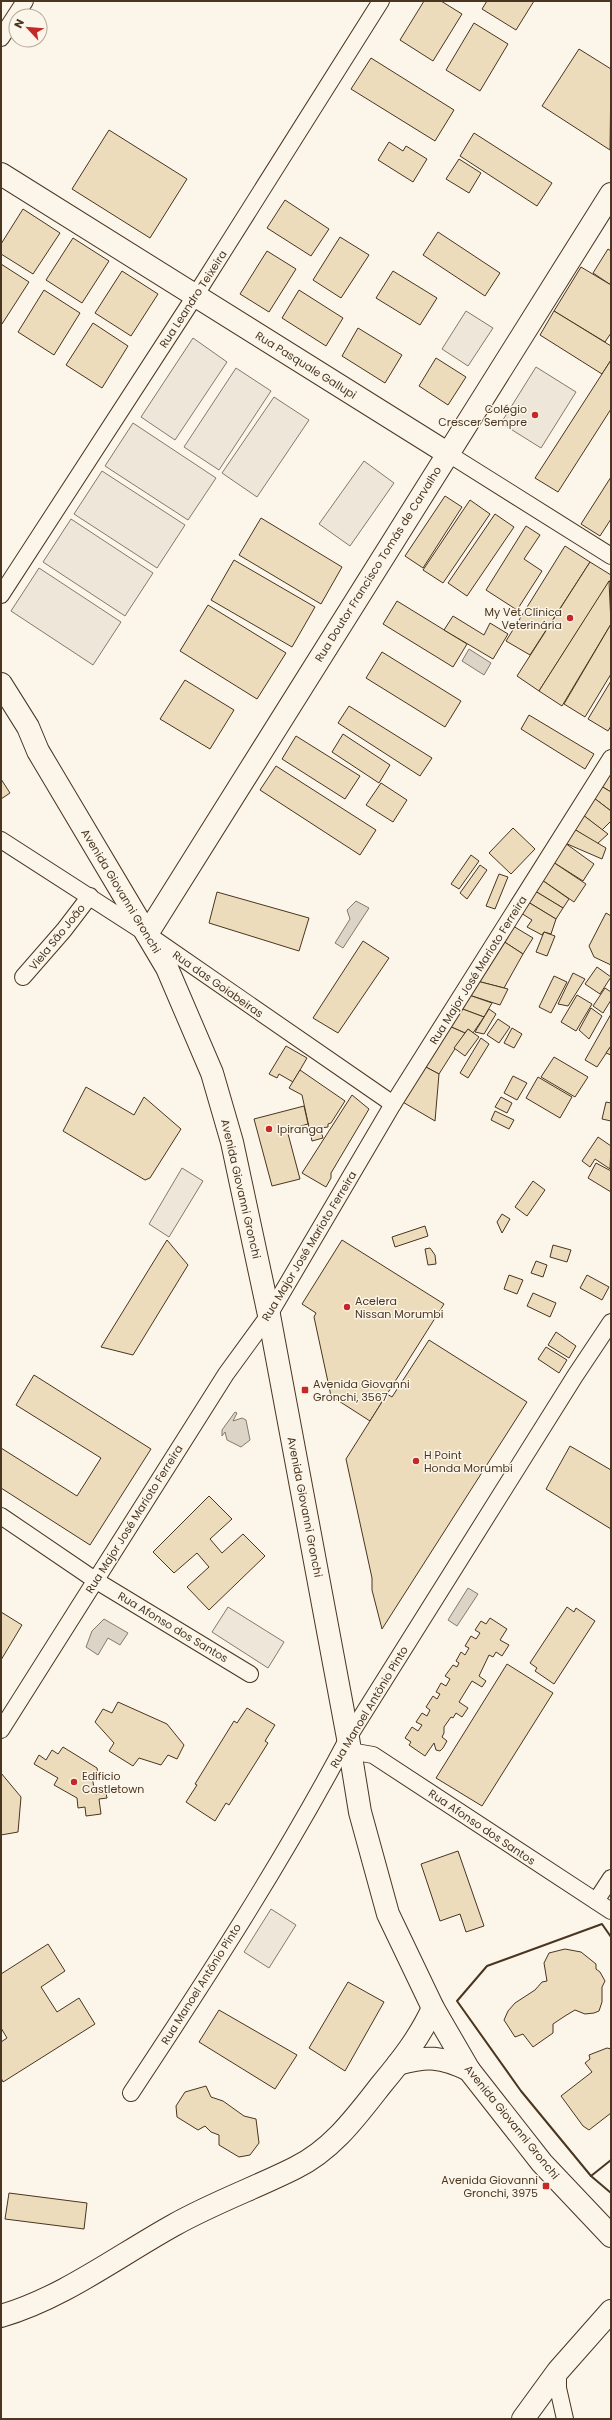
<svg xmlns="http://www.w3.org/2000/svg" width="612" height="2420" viewBox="0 0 612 2420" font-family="Poppins,sans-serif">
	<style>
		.green { fill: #ede6d9; stroke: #887966 }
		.water { fill: #dcd4c6; stroke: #887966 }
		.building { fill: #ecdcbc; stroke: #4a3520 }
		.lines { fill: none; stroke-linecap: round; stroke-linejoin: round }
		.street-casing { stroke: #4a3520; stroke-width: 18 }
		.secondary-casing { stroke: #4a3520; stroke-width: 24 }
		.primary-casing { stroke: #4a3520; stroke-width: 24 }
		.street { stroke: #fbf6e9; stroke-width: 16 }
		.secondary { stroke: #fbf6e9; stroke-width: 22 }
		.primary { stroke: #fbf6e9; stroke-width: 22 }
		.wall { stroke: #4a3520; stroke-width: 2 }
		.poi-dot { fill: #c62828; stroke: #fbf6e9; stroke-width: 1.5 }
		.labels { text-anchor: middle; stroke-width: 3; stroke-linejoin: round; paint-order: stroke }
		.street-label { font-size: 11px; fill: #4a3520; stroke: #fbf6e9 }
		.poi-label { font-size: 11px; fill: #4a3520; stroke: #fbf6e9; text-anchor: start }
	</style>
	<rect width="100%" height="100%" fill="#fbf6e9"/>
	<g class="green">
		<polygon points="466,311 493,328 468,366 442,349"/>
		<polygon points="193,338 227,362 175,440 141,417"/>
		<polygon points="536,367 576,392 541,448 501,423"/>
		<polygon points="236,368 271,391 219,470 184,447"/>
		<polygon points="274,397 309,420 257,497 222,473"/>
		<polygon points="133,423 216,478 188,520 105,466"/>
		<polygon points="364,461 394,483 350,546 319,524"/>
		<polygon points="102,471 185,525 157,568 74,514"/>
		<polygon points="71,519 153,573 125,616 43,562"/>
		<polygon points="39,568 121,622 93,665 11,611"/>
		<polygon points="182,1168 203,1181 169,1237 149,1224"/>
		<polygon points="228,1607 284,1642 268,1668 212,1632"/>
		<polygon points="271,1909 296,1925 269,1968 244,1952"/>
	</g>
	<g class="water">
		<polygon points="469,649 491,663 484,675 462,661"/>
		<polygon points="356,901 369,908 343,948 335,943 350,919 347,910"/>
		<polygon points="235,1412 237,1413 233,1421 242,1418 246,1420 250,1440 241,1447 227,1440 225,1432 222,1436 222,1430"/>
		<polygon points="468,1588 478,1594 457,1626 448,1620"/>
		<polygon points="104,1619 128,1633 120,1645 108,1638 98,1655 86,1647 92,1631"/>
	</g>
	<g class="building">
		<polygon points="424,1 441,1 462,14 433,61 400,40"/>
		<polygon points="487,1 534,1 516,30 482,9"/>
		<polygon points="474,23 508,44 480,91 446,70"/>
		<polygon points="579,49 611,69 610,150 542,106"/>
		<polygon points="371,58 454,110 435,141 351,89"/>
		<polygon points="109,130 187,179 150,238 72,189"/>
		<polygon points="474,133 552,183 537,206 460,156"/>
		<polygon points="389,142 403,151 406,146 427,159 413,182 378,160"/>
		<polygon points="459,159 481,173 469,193 446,179"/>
		<polygon points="285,200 329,229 311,256 267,228"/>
		<polygon points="23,209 60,233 33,274 1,254 1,244"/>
		<polygon points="438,232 500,273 485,296 423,255"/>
		<polygon points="340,237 369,255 341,298 313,280"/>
		<polygon points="73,238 109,261 82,303 46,280"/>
		<polygon points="608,249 611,251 611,285 593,273"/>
		<polygon points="267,251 296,269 269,312 240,294"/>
		<polygon points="1,264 29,282 2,324 1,323"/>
		<polygon points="581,267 611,285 611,333 605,342 554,311"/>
		<polygon points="122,271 158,294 131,336 95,313"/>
		<polygon points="393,271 437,298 420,325 376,298"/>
		<polygon points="44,290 80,313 54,355 18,332"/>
		<polygon points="299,290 343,318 326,346 282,318"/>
		<polygon points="554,311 611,346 611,360 602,374 540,335"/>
		<polygon points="93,323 128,346 102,388 66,365"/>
		<polygon points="358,328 402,355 385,383 342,356"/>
		<polygon points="436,358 466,377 448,405 419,386"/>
		<polygon points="611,360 611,409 558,492 535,478"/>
		<polygon points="611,477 611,519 600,536 581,524"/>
		<polygon points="445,496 462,507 423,568 405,556"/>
		<polygon points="470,500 490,514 443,583 423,570"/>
		<polygon points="495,514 514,527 467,596 448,583"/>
		<polygon points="261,518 342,567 321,604 239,555"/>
		<polygon points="526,526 540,535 524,559 542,571 517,610 486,590"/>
		<polygon points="565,546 590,562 530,655 506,641"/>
		<polygon points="234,560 315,607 292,647 211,600"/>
		<polygon points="590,562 611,575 611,579 539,691 517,676"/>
		<polygon points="609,581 611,624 562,706 539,691"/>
		<polygon points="397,601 467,644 453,667 383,624"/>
		<polygon points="208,605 286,653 257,699 180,651"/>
		<polygon points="453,616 484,635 490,623 508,634 493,659 444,630"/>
		<polygon points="611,624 611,674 585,717 564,704"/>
		<polygon points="382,652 461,701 445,727 366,678"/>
		<polygon points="185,680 234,710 210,749 160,719"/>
		<polygon points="611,681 611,726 608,731 588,719"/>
		<polygon points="349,706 432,758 420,776 338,723"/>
		<polygon points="529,715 594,754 585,769 521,729"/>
		<polygon points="343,734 390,765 379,783 332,752"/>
		<polygon points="296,736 360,776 345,799 282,759"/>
		<polygon points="276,766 376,830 360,855 260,790"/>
		<polygon points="611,771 611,792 601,786"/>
		<polygon points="1,779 10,793 1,799"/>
		<polygon points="381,783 407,800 393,822 366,805"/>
		<polygon points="601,786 611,792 611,811 594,798"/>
		<polygon points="594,798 611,811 611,821 602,830 583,815"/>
		<polygon points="583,815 608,834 597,844 574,829"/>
		<polygon points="513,828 535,849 511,874 489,853"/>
		<polygon points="574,829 606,848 602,859 565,843"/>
		<polygon points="565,843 594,864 583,881 553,862"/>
		<polygon points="471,855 479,861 459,889 451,884"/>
		<polygon points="553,862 586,884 574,902 542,880"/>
		<polygon points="480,865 487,870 467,899 460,893"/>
		<polygon points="499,874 508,877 495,909 486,906"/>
		<polygon points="542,880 569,899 563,908 535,891"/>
		<polygon points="535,891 563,908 556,919 528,902"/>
		<polygon points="217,892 309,918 299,951 209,923"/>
		<polygon points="528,902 556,919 551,934 544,932 542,935 527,927 532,920 521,913"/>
		<polygon points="606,913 611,916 611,965 594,957 589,946"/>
		<polygon points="513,926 533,938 523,954 503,941"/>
		<polygon points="544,932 555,936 547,956 536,952"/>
		<polygon points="363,941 389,958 338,1033 313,1018"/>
		<polygon points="503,941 523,954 504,988 477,981"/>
		<polygon points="597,967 611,977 600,994 585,984"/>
		<polygon points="573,973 585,979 568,1006 558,1004"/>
		<polygon points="554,976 567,982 551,1013 539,1007"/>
		<polygon points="477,981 508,989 500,1005 469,995"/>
		<polygon points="605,988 611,992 611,1000 603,1013 593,1006"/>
		<polygon points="469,995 492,1003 484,1017 460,1008"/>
		<polygon points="577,995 592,1004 576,1031 561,1022"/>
		<polygon points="460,1008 484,1017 473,1033 468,1029 465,1033 449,1026"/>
		<polygon points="591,1008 602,1016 589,1039 579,1030"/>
		<polygon points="489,1009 496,1014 484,1034 475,1032"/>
		<polygon points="611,1014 611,1046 597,1067 585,1060"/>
		<polygon points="498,1019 510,1027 499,1043 487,1035"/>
		<polygon points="449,1026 465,1033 439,1074 424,1066"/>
		<polygon points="512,1028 522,1034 514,1048 504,1043"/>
		<polygon points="468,1029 479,1037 465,1056 454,1048"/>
		<polygon points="481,1038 489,1044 468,1078 460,1073"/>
		<polygon points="286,1046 307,1058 293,1082 279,1074 277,1078 269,1074"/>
		<polygon points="611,1046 611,1055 606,1053"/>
		<polygon points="554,1057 588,1077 575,1097 541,1077"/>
		<polygon points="424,1066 439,1074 435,1121 401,1101"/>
		<polygon points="300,1070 345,1101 331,1123 328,1124 328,1127 320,1128 323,1138 312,1141 302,1095 289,1088"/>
		<polygon points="513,1076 527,1083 517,1100 504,1093"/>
		<polygon points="538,1077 572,1097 560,1118 526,1098"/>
		<polygon points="86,1087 134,1115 144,1097 181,1129 150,1178 145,1180 63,1131"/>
		<polygon points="352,1095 369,1109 331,1173 331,1178 326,1187 302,1173"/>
		<polygon points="501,1097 512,1103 507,1113 495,1107"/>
		<polygon points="606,1102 611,1103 611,1121 602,1119"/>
		<polygon points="304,1106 308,1124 287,1130 300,1179 272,1186 254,1119"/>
		<polygon points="495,1111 514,1120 509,1129 491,1120"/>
		<polygon points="598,1137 611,1146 610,1169 595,1159 590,1167 582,1161"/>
		<polygon points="596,1163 611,1171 611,1192 588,1178"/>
		<polygon points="533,1181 545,1190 527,1216 515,1207"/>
		<polygon points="502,1214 510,1219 502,1233 497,1222"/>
		<polygon points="425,1226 428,1236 395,1247 392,1237"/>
		<polygon points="167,1240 188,1265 133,1355 101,1347"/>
		<polygon points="342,1240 444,1304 370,1421 331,1396 314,1317 316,1313 302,1304"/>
		<polygon points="553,1245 571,1250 567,1262 550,1257"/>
		<polygon points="430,1248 435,1255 436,1264 428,1265 425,1249"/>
		<polygon points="536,1261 547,1265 543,1277 531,1273"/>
		<polygon points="509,1275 523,1280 517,1294 504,1289"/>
		<polygon points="587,1275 609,1287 602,1300 580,1288"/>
		<polygon points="533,1293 556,1303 550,1317 527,1306"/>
		<polygon points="556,1332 576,1346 569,1358 548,1345"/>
		<polygon points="429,1340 527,1402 382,1629 372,1590 372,1578 346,1459 387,1394 392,1397"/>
		<polygon points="546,1347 567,1360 559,1373 538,1359"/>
		<polygon points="34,1375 151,1449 90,1545 1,1488 1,1448 77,1496 101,1458 16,1405"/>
		<polygon points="570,1446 611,1470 611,1529 546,1489"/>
		<polygon points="209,1496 232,1519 210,1539 222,1553 243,1534 265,1556 209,1610 187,1587 209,1567 197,1553 174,1573 153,1552"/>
		<polygon points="567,1607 574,1612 576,1608 595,1621 554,1684 535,1671 537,1668 530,1663"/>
		<polygon points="1,1612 22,1625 1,1660"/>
		<polygon points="490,1618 507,1629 500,1640 509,1645 502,1656 496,1652 493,1657 489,1655 479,1676 486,1681 482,1687 472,1681 459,1702 468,1708 462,1717 456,1713 453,1718 451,1717 444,1727 444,1733 442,1737 447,1741 443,1748 440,1751 436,1750 434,1743 425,1756 409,1745 411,1742 405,1738 412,1727 418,1731 422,1725 416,1722 422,1713 427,1716 430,1710 426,1707 433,1696 437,1699 440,1694 436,1692 441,1683 446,1686 450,1679 445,1676 453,1665 457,1667 459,1663 456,1661 461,1652 465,1655 469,1648 465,1646 471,1636 476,1639 480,1633 475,1630 481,1621 486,1624"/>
		<polygon points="507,1664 553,1693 482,1806 436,1778"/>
		<polygon points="118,1702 167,1724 184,1745 177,1759 168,1755 161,1765 139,1758 133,1766 109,1751 114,1743 95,1722 103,1709 112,1713"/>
		<polygon points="247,1708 275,1725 265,1741 268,1743 229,1805 226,1803 215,1821 186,1802 197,1785 195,1784 234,1721 237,1723"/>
		<polygon points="63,1747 97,1768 98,1775 92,1776 95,1794 106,1793 107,1798 99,1799 101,1814 86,1816 85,1807 78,1808 77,1798 54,1785 58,1778 34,1764 39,1755 46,1760 52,1750 58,1754"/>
		<polygon points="1,1773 21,1797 18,1832 1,1835"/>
		<polygon points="458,1851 484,1926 466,1932 460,1914 440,1921 421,1864"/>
		<polygon points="48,1944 65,1971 41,1987 57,2012 79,1998 95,2024 3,2082 1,2078 1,2042 7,2038 1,2028 1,1974"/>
		<polygon points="565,1949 581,1952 596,1964 596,1969 600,1972 605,1981 602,1987 602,2002 599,2011 594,2013 585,2014 575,2010 565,2016 553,2024 553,2033 533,2047 523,2034 515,2037 504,2020 508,2011 515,2003 535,1990 542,1982 547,1981 544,1963 549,1953"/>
		<polygon points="348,1982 384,2002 345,2071 309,2048"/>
		<polygon points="219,2010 297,2055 275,2089 199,2042"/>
		<polygon points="607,2048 611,2049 611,2113 589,2130 583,2126 561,2096 592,2072 585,2063 590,2059 589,2055"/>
		<polygon points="206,2086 211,2097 223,2101 244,2116 256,2119 259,2143 250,2155 239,2157 219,2145 219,2135 211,2132 205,2126 198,2130 177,2117 176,2106 185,2092"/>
		<polygon points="9,2193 87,2203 84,2229 5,2219"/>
	</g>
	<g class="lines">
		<defs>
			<g id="street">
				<polyline points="1,38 25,1"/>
				<polyline points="447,453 611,556"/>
				<polyline points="1,595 195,296 381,1"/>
				<polyline points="1,840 147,934 393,1104"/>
				<polyline points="23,977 64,930 90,896"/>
				<polyline points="1,1516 95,1580 250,1674"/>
				<polyline points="1,1730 226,1374 269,1315 393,1104 611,758"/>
				<polyline points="350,1751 373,1755 611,1911"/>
				<polyline points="596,1901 611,1878"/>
				<path d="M 131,2093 C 207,1978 283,1861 348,1738 L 575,1376 L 611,1322"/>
				<polyline points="558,2371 558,2388 565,2419"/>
			</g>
			<g id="secondary">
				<path d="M 398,2064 C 427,2056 441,2056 469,2070"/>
				<path d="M 1,2316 C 63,2298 118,2256 174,2225 C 213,2203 255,2188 295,2168 C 332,2150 356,2117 381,2085 C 401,2061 420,2037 433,2008"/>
				<polyline points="523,2419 558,2371 611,2311"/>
			</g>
			<g id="primary">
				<polyline points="1,174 447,453"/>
				<polyline points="1,684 28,727 38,751 167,968 212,1073 232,1142 269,1315 348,1738 360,1812 388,1914 433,2008 469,2070 542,2163 611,2236"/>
				<polyline points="147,934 611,194"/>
			</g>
		</defs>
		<use href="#street" class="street-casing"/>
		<use href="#secondary" class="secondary-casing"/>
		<use href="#primary" class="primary-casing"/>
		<use href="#street" class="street"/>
		<use href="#secondary" class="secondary"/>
		<use href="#primary" class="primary"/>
		<g class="wall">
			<polyline points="611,1937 602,1924 487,1966 457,2001 521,2091 591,2176 611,2160"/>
			<polyline points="591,2176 611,2193"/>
		</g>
	</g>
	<g class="poi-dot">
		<circle cx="535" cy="415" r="4"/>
		<circle cx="570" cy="618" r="4"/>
		<circle cx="269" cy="1129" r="4"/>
		<circle cx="347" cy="1307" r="4"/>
		<rect x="301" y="1386" width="8" height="8" rx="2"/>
		<circle cx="416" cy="1461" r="4"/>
		<circle cx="74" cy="1782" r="4"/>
		<rect x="542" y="2182" width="8" height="8" rx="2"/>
	</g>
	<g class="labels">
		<g class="street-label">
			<text transform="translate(193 299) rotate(-57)" y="4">Rua Leandro Teixeira</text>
			<text transform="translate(306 365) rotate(32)" y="4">Rua Pasquale Gallupi</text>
			<text transform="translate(378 564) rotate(-58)" y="4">Rua Doutor Francisco Tomás de Carvalho</text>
			<text transform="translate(121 891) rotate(59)" y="4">Avenida Giovanni Gronchi</text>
			<text transform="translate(57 937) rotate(-51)" y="4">Viela São João</text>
			<text transform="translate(478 970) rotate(-58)" y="4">Rua Major José Marioto Ferreira</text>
			<text transform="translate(218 984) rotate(35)" y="4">Rua das Goiabeiras</text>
			<text transform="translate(241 1189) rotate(77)" y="4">Avenida Giovanni Gronchi</text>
			<text transform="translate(309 1246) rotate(-59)" y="4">Rua Major José Marioto Ferreira</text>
			<text transform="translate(305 1507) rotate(79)" y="4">Avenida Giovanni Gronchi</text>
			<text transform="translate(134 1519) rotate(-58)" y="4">Rua Major José Marioto Ferreira</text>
			<text transform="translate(173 1627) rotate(31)" y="4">Rua Afonso dos Santos</text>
			<text transform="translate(369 1707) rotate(-59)" y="4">Rua Manoel Antônio Pinto</text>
			<text transform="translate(482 1827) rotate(34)" y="4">Rua Afonso dos Santos</text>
			<text transform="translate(201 1984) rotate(-58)" y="4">Rua Manoel Antônio Pinto</text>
			<text transform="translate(512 2122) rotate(51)" y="4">Avenida Giovanni Gronchi</text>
		</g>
		<g class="poi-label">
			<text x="527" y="413" text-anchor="end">Colégio<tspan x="527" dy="13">Crescer Sempre</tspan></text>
			<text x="562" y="616" text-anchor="end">My Vet Clínica<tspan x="562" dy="13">Veterinária</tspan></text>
			<text x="277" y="1133">Ipiranga</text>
			<text x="355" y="1305">Acelera<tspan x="355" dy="13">Nissan Morumbi</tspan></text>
			<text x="313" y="1388">Avenida Giovanni<tspan x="313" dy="13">Gronchi, 3567</tspan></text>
			<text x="424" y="1459">H Point<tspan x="424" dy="13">Honda Morumbi</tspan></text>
			<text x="82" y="1780">Edificio<tspan x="82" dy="13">Castletown</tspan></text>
			<text x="538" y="2184" text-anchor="end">Avenida Giovanni<tspan x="538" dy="13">Gronchi, 3975</tspan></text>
		</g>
	</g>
	<rect width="612" height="2420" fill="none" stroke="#4a3520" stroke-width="4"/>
	<g transform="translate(28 28) rotate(296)"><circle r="19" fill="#fbf6e9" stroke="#b4a999"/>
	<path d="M0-3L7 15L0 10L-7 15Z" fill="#c62828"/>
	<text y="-6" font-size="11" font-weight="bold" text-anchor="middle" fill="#4a3520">N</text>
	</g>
</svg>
